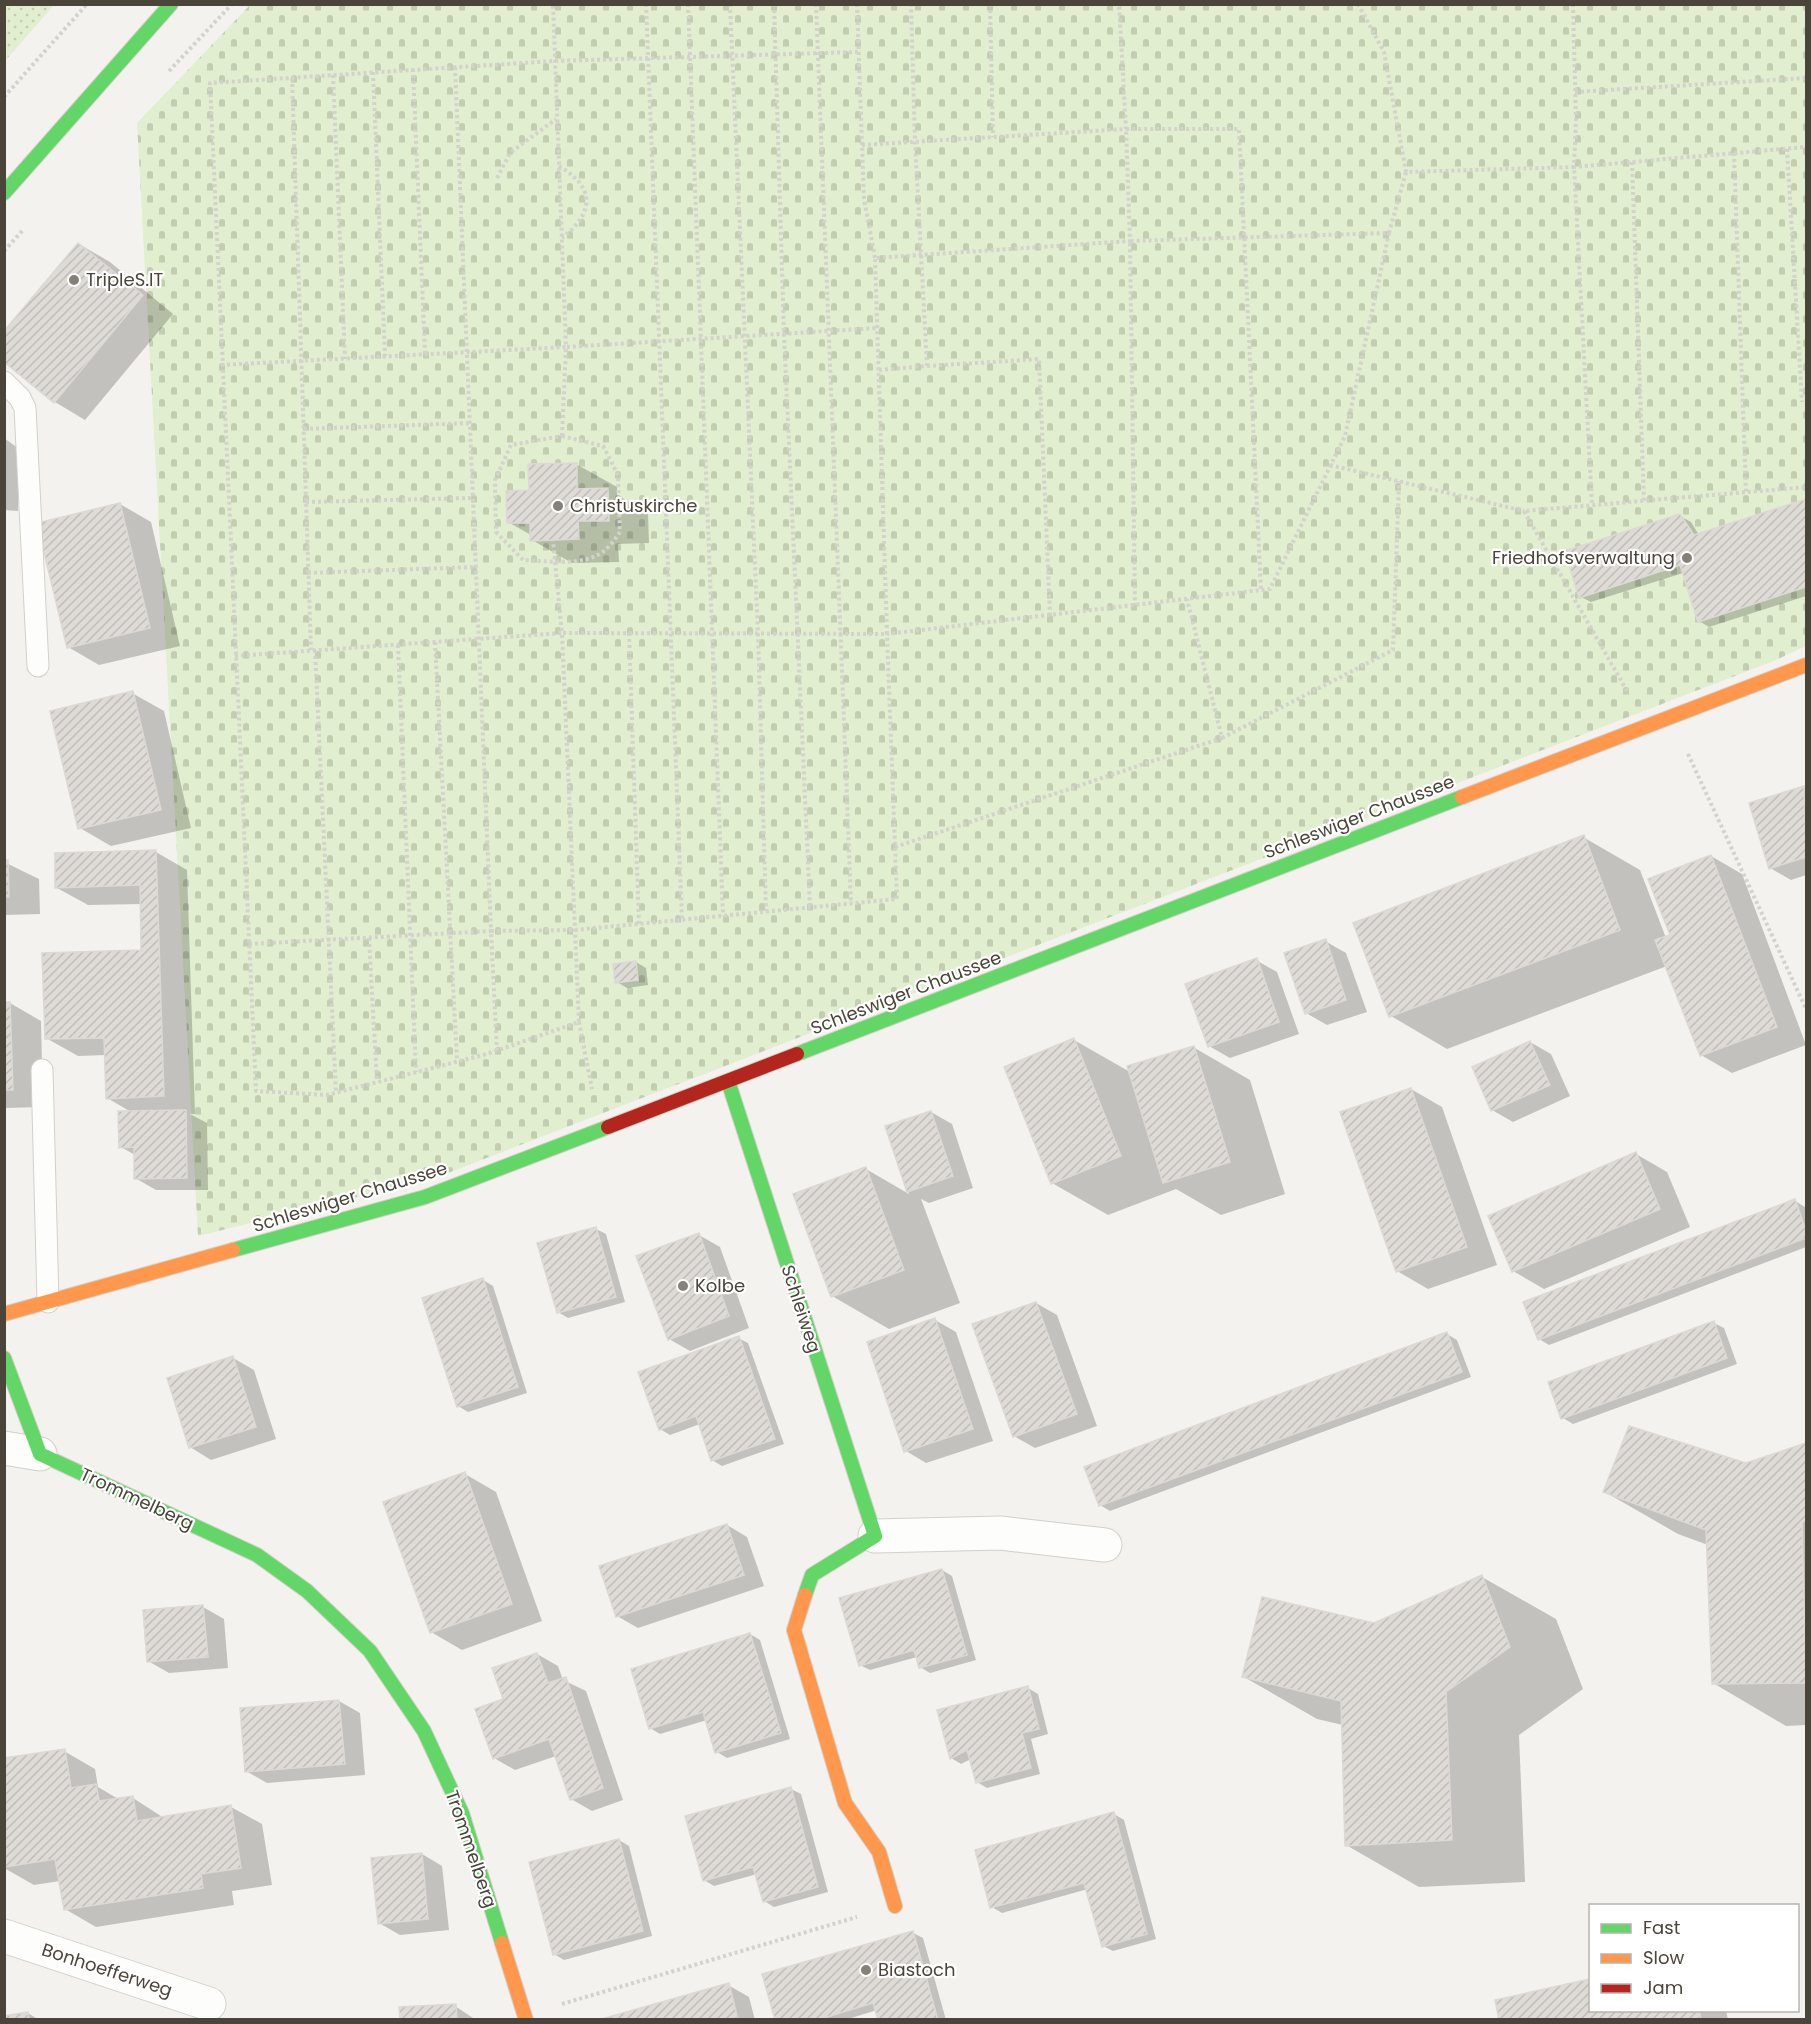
<svg xmlns="http://www.w3.org/2000/svg" width="1811" height="2024" viewBox="0 0 1811 2024" font-family="Poppins,sans-serif">
	<style>
		.cemetery { fill: url(#cemetery-stones) }
		.park { fill: url(#park-dots) }
		.shadow { fill: #0003 }
		.building { fill: url(#building-hatch); stroke: #dcd9d4; stroke-width: 1.5 }
		.lines { fill: none; stroke-linecap: round; stroke-linejoin: round }
		.lane-casing { stroke: #d2d0cb; stroke-width: 23 }
		.street-casing { stroke: #d2d0cb; stroke-width: 35 }
		.fast-casing { stroke: #d3cfc5; stroke-width: 16 }
		.slow-casing { stroke: #d3cfc5; stroke-width: 16 }
		.jam-casing { stroke: #d3cfc5; stroke-width: 16 }
		.path { stroke: #d3d2cc; stroke-width: 4; stroke-dasharray: 3 3; stroke-linecap: butt }
		.lane { stroke: #fdfdfc; stroke-width: 21 }
		.street { stroke: #fdfdfc; stroke-width: 33 }
		.fast { stroke: #63d668; stroke-width: 14 }
		.slow { stroke: #ff974d; stroke-width: 14 }
		.jam { stroke: #b3261e; stroke-width: 14 }
		.poi-dot { fill: #868178; stroke: #fff; stroke-width: 2 }
		.labels { text-anchor: middle; stroke-width: 4.5; stroke-linejoin: round; paint-order: stroke }
		.poi-label { font-size: 18px; fill: #4b4439; stroke: #fff; text-anchor: start }
		.street-label { font-size: 18px; fill: #4b4439; stroke: #fff }
	</style>
	<defs>
		<pattern id="cemetery-stones" width="16" height="16" patternUnits="userSpaceOnUse" patternTransform="scale(1.5)"><rect width="16" height="16" fill="#e1eecf"/><path d="M2 7V4a2 2 0 0 1 4 0v3zM10 15v-3a2 2 0 0 1 4 0v3z" fill="#c3cdb2"/></pattern>
		<pattern id="park-dots" width="8" height="8" patternUnits="userSpaceOnUse" patternTransform="scale(1.5)"><rect width="8" height="8" fill="#e1eecf"/><path d="M2 2h.1M6 6h.1" fill="none" stroke="#c3cdb2" stroke-width="1.8" stroke-linecap="round"/></pattern>
		<pattern id="building-hatch" width="6" height="6" patternUnits="userSpaceOnUse" patternTransform="scale(1.5)"><rect width="6" height="6" fill="#dedbd6"/><path d="M-1 1l2-2M0 6l6-6M5 7l2-2" fill="none" stroke="#c0bdb8"/></pattern>
	</defs>
	<rect width="100%" height="100%" fill="#f4f2ee"/>
	<polygon class="cemetery" points="250,5 1806,5 1806,646 1776,660 435,1178 198,1236 137,123"/>
	<polygon class="park" points="5,4 54,5 5,61 4,5"/>
	<g class="shadow">
		<polygon points="79,244 110,262 173,314 85,420 55,402"/>
		<polygon points="4,438 18,448 18,511 4,510"/>
		<polygon points="576,464 617,487 617,495 648,513 649,543 618,544 619,562 572,563 532,540 531,535 508,522 530,492"/>
		<polygon points="1806,500 1806,596 1709,627 1699,621 1683,573 1591,602 1581,597 1680,516 1691,522 1699,535"/>
		<polygon points="120,504 151,522 180,646 99,665 68,647"/>
		<polygon points="132,693 164,711 191,828 111,846 80,828"/>
		<polygon points="1804,788 1806,789 1806,875 1791,880 1770,868"/>
		<polygon points="1583,837 1640,870 1666,938 1672,936 1711,856 1742,874 1806,1045 1732,1073 1701,1055 1667,966 1447,1049 1391,1016"/>
		<polygon points="156,852 187,870 195,1114 190,1114 207,1123 208,1190 156,1190 135,1178 135,1155 121,1147 133,1113 107,1098 106,1055 78,1056 46,1038 143,951 142,904 88,905 57,888"/>
		<polygon points="4,862 39,879 40,914 4,915"/>
		<polygon points="1325,941 1346,953 1367,1012 1327,1025 1306,1013"/>
		<polygon points="1256,960 1277,972 1299,1034 1230,1058 1209,1046"/>
		<polygon points="636,962 646,968 648,985 627,988 617,982"/>
		<polygon points="4,1003 10,1003 41,1021 43,1107 4,1108"/>
		<polygon points="1074,1040 1130,1072 1193,1047 1250,1080 1285,1194 1221,1215 1176,1189 1108,1215 1052,1183"/>
		<polygon points="1530,1042 1551,1054 1570,1096 1513,1122 1492,1110"/>
		<polygon points="1411,1089 1442,1107 1497,1265 1428,1289 1397,1271"/>
		<polygon points="931,1112 952,1124 973,1188 929,1203 921,1199 960,1303 889,1329 832,1296 866,1169 909,1194 887,1127"/>
		<polygon points="1636,1154 1667,1172 1690,1227 1544,1289 1513,1271"/>
		<polygon points="1795,1201 1805,1207 1806,1212 1806,1247 1549,1345 1539,1339"/>
		<polygon points="596,1229 606,1234 625,1302 568,1318 558,1312"/>
		<polygon points="699,1235 720,1247 749,1328 690,1351 669,1339"/>
		<polygon points="483,1280 493,1286 527,1393 468,1412 458,1406"/>
		<polygon points="1036,1303 1057,1315 1097,1426 1035,1448 1014,1436"/>
		<polygon points="935,1320 956,1332 993,1441 926,1463 906,1451"/>
		<polygon points="1714,1323 1724,1328 1737,1364 1573,1424 1563,1418"/>
		<polygon points="1447,1334 1457,1340 1471,1377 1110,1511 1100,1505"/>
		<polygon points="738,1338 748,1343 784,1444 722,1466 712,1460 700,1424 670,1435 660,1429"/>
		<polygon points="233,1358 254,1370 276,1439 211,1460 190,1447"/>
		<polygon points="1806,1445 1806,1725 1786,1726 1713,1683 1708,1545 1678,1534 1605,1492 1746,1465"/>
		<polygon points="465,1474 496,1492 542,1621 462,1650 431,1632"/>
		<polygon points="727,1525 747,1537 764,1586 638,1628 617,1616"/>
		<polygon points="942,1570 952,1576 976,1660 930,1673 920,1667 917,1657 870,1670 860,1665"/>
		<polygon points="1482,1577 1556,1619 1583,1689 1519,1735 1525,1882 1419,1887 1346,1845 1343,1725 1317,1719 1244,1677 1374,1625"/>
		<polygon points="203,1607 224,1619 228,1668 169,1673 148,1661"/>
		<polygon points="750,1634 760,1640 790,1739 727,1758 717,1752 707,1720 660,1734 650,1728"/>
		<polygon points="537,1654 558,1666 563,1680 586,1691 623,1800 592,1811 571,1799 556,1756 515,1770 494,1758 505,1700"/>
		<polygon points="1028,1688 1038,1694 1048,1734 1031,1739 1040,1774 987,1788 977,1782 971,1759 961,1764 951,1758"/>
		<polygon points="339,1701 360,1713 365,1775 267,1783 246,1771"/>
		<polygon points="64,1751 95,1769 98,1787 120,1800 133,1798 164,1818 231,1807 262,1824 272,1885 232,1891 234,1905 96,1927 65,1909 60,1881 34,1885 4,1868 4,1760"/>
		<polygon points="791,1789 801,1794 828,1892 774,1907 764,1901 757,1874 714,1886 704,1880"/>
		<polygon points="1114,1814 1124,1820 1156,1939 1113,1951 1103,1946 1088,1889 1002,1913 992,1907"/>
		<polygon points="619,1840 629,1846 652,1936 564,1960 554,1954"/>
		<polygon points="422,1854 442,1866 449,1930 400,1935 379,1923"/>
		<polygon points="913,1933 923,1938 946,2020 879,2020 877,2010 845,2020 776,2020"/>
		<polygon points="1590,1980 1590,2010 1726,2010 1728,2020 1501,2020 1497,2001"/>
		<polygon points="728,1985 749,1997 755,2020 604,2020"/>
		<polygon points="455,2006 476,2020 401,2020"/>
		<polygon points="28,2013 39,2020 4,2020"/>
	</g>
	<g class="building">
		<polygon points="78,243 143,295 54,403 4,362 4,331"/>
		<polygon points="577,463 577,489 608,488 609,521 578,521 579,539 530,541 530,523 507,523 506,491 529,490 528,464"/>
		<polygon points="1806,499 1806,587 1698,622 1680,565 1579,598 1565,551 1680,514 1694,535"/>
		<polygon points="120,503 150,628 67,648 37,523"/>
		<polygon points="133,691 161,810 78,829 50,711"/>
		<polygon points="1804,786 1806,857 1769,869 1749,803"/>
		<polygon points="1584,835 1620,930 1389,1017 1353,923"/>
		<polygon points="156,850 164,1096 106,1099 104,1038 45,1039 42,953 141,950 140,885 55,888 55,853"/>
		<polygon points="1711,855 1777,1027 1700,1056 1655,940 1670,935 1648,879"/>
		<polygon points="4,860 8,860 9,897 4,897"/>
		<polygon points="1326,939 1346,1000 1305,1014 1284,953"/>
		<polygon points="1257,958 1279,1022 1208,1047 1185,984"/>
		<polygon points="636,961 638,980 615,983 613,964"/>
		<polygon points="4,1002 10,1002 13,1090 4,1090"/>
		<polygon points="1074,1038 1121,1156 1051,1184 1004,1067"/>
		<polygon points="1530,1041 1550,1085 1491,1111 1472,1067"/>
		<polygon points="1194,1046 1230,1162 1163,1183 1127,1066"/>
		<polygon points="1411,1088 1467,1247 1396,1272 1340,1112"/>
		<polygon points="186,1110 187,1178 134,1179 134,1147 119,1148 118,1111"/>
		<polygon points="931,1111 953,1176 907,1192 885,1126"/>
		<polygon points="1636,1152 1660,1209 1512,1272 1488,1216"/>
		<polygon points="866,1167 904,1270 831,1297 793,1194"/>
		<polygon points="1795,1199 1806,1231 1806,1238 1538,1340 1523,1302"/>
		<polygon points="596,1227 616,1297 557,1313 537,1243"/>
		<polygon points="699,1233 729,1316 668,1340 636,1256"/>
		<polygon points="483,1278 518,1387 457,1407 422,1298"/>
		<polygon points="1036,1302 1077,1414 1013,1437 972,1324"/>
		<polygon points="935,1318 973,1429 904,1452 867,1342"/>
		<polygon points="1714,1321 1727,1358 1561,1419 1548,1382"/>
		<polygon points="1447,1332 1462,1372 1099,1506 1084,1467"/>
		<polygon points="739,1336 775,1439 711,1461 696,1416 659,1430 638,1372"/>
		<polygon points="233,1356 256,1427 189,1448 167,1378"/>
		<polygon points="1629,1426 1746,1463 1806,1443 1806,1520 1802,1522 1806,1683 1712,1684 1706,1530 1603,1492"/>
		<polygon points="465,1472 512,1604 430,1633 383,1502"/>
		<polygon points="727,1524 744,1575 616,1617 599,1566"/>
		<polygon points="942,1569 967,1655 919,1668 914,1650 859,1666 839,1598"/>
		<polygon points="1482,1575 1510,1647 1446,1692 1452,1840 1345,1846 1341,1701 1242,1677 1262,1597 1374,1623"/>
		<polygon points="203,1605 208,1657 147,1662 143,1610"/>
		<polygon points="750,1633 781,1733 715,1753 703,1712 649,1729 631,1669"/>
		<polygon points="537,1653 548,1683 566,1677 603,1788 570,1800 549,1739 493,1759 475,1709 503,1699 492,1668"/>
		<polygon points="1028,1686 1039,1729 1022,1733 1031,1768 976,1783 967,1750 950,1759 937,1710"/>
		<polygon points="339,1700 345,1764 245,1772 240,1708"/>
		<polygon points="65,1749 71,1788 96,1784 99,1801 133,1796 137,1821 231,1805 241,1868 201,1874 203,1888 64,1910 55,1859 4,1867 4,1758"/>
		<polygon points="791,1787 818,1887 763,1902 753,1867 703,1881 685,1816"/>
		<polygon points="1114,1812 1147,1934 1102,1947 1084,1883 990,1908 975,1850"/>
		<polygon points="619,1839 643,1931 553,1955 529,1862"/>
		<polygon points="422,1853 428,1919 378,1924 371,1858"/>
		<polygon points="913,1931 938,2020 878,2020 873,2003 817,2020 775,2020 762,1974"/>
		<polygon points="1590,1979 1590,2010 1699,2010 1701,2020 1499,2020 1495,2000"/>
		<polygon points="729,1983 738,2020 598,2020"/>
		<polygon points="456,2004 457,2020 400,2020 399,2007"/>
		<polygon points="28,2012 29,2020 4,2020 4,2016"/>
	</g>
	<g class="lines">
		<defs>
			<g id="lane">
				<polyline points="4,382 20,398 25,408 38,666"/>
				<polyline points="42,1070 48,1302"/>
			</g>
			<g id="street">
				<polyline points="4,1448 40,1454"/>
				<polyline points="875,1536 1000,1533 1105,1545"/>
				<polyline points="4,1936 209,2004"/>
			</g>
			<g id="fast">
				<polyline points="4,193 171,4"/>
				<polyline points="797,1054 1462,797"/>
				<polyline points="728,1081 875,1536 812,1575 805,1595"/>
				<polyline points="233,1250 425,1197 608,1127"/>
				<polyline points="4,1358 40,1454 257,1555 307,1591 370,1651 424,1731 462,1813 502,1943"/>
			</g>
			<g id="slow">
				<polyline points="1462,797 1806,665"/>
				<polyline points="4,1314 233,1250"/>
				<polyline points="805,1595 794,1630 845,1803 879,1852 895,1906"/>
				<polyline points="502,1943 526,2020"/>
			</g>
			<polyline id="jam" points="608,1127 797,1054"/>
		</defs>
		<use href="#lane" class="lane-casing"/>
		<use href="#street" class="street-casing"/>
		<use href="#fast" class="fast-casing"/>
		<use href="#slow" class="slow-casing"/>
		<use href="#jam" class="jam-casing"/>
		<g class="path">
			<polyline points="646,4 682,920"/>
			<polyline points="688,4 723,916"/>
			<polyline points="730,4 758,634 766,911"/>
			<polyline points="774,4 784,334 810,907"/>
			<polyline points="816,4 851,903"/>
			<polyline points="857,4 864,199 875,258"/>
			<polyline points="990,4 993,137"/>
			<polyline points="1358,4 1384,52 1406,172 1574,167 1592,506"/>
			<polyline points="1573,4 1576,120 1574,167 1806,147"/>
			<polyline points="858,52 554,61 210,83 256,1091 327,1095 487,1054 579,1022 562,633 887,634 875,258 1130,241 1126,129 1239,129 1261,590"/>
			<polyline points="413,69 425,354"/>
			<polyline points="169,71 232,4"/>
			<polyline points="373,72 385,356"/>
			<polyline points="333,75 345,359"/>
			<polyline points="292,78 311,650"/>
			<polyline points="1575,92 1806,78"/>
			<polyline points="4,97 87,4"/>
			<polyline points="862,145 1126,129 1119,4"/>
			<polyline points="1787,149 1802,402"/>
			<polyline points="1734,153 1746,492"/>
			<polyline points="1632,162 1644,501"/>
			<path d="M 559,166 C 596,188 594,213 562,238"/>
			<polyline points="497,178 510,153 556,119"/>
			<polyline points="1389,233 1406,172"/>
			<polyline points="4,251 24,229"/>
			<polyline points="221,365 566,347 553,4"/>
			<polyline points="927,366 1039,359 1050,615"/>
			<polyline points="879,370 927,366 915,142 911,4"/>
			<polyline points="304,429 470,423"/>
			<path d="M 562,436 L 603,446 L 618,475 L 620,532 C 616,538 611,545 605,550 C 586,567 546,561 523,560 L 496,532 L 495,480 L 511,445 Z"/>
			<polyline points="562,436 566,347 878,328"/>
			<polyline points="1330,465 1524,511"/>
			<polyline points="306,502 471,498"/>
			<polyline points="308,573 475,567"/>
			<polyline points="629,633 639,924"/>
			<polyline points="435,642 457,1061"/>
			<polyline points="398,645 416,1072"/>
			<polyline points="315,650 336,1093"/>
			<polyline points="235,656 562,633 553,540"/>
			<polyline points="1627,691 1524,511 1806,487"/>
			<polyline points="1222,738 1393,650 1399,481"/>
			<polyline points="1688,754 1806,1009"/>
			<polyline points="895,847 1222,738 1187,599"/>
			<polyline points="369,938 377,1082"/>
			<polyline points="249,944 491,931 455,67"/>
			<polyline points="579,1022 592,1089"/>
			<polyline points="497,1051 491,931 575,930 897,899 887,634 1270,589 1345,436 1389,233 1130,241 1135,605"/>
			<polyline points="562,2004 857,1917"/>
		</g>
		<use href="#lane" class="lane"/>
		<use href="#street" class="street"/>
		<use href="#fast" class="fast"/>
		<use href="#slow" class="slow"/>
		<use href="#jam" class="jam"/>
	</g>
	<g class="poi-dot">
		<circle cx="74" cy="280" r="6"/>
		<circle cx="558" cy="506" r="6"/>
		<circle cx="1687" cy="558" r="6"/>
		<circle cx="683" cy="1286" r="6"/>
		<circle cx="866" cy="1970" r="6"/>
	</g>
	<g class="labels">
		<g class="poi-label">
			<text x="86" y="286">TripleS.IT</text>
			<text x="570" y="512">Christuskirche</text>
			<text x="1675" y="564" text-anchor="end">Friedhofsverwaltung</text>
			<text x="695" y="1292">Kolbe</text>
			<text x="878" y="1976">Biastoch</text>
		</g>
		<g class="street-label">
			<text transform="translate(1359 817) rotate(-21)" y="6">Schleswiger Chaussee</text>
			<text transform="translate(906 993) rotate(-21)" y="6">Schleswiger Chaussee</text>
			<text transform="translate(350 1197) rotate(-17)" y="6">Schleswiger Chaussee</text>
			<text transform="translate(801 1309) rotate(72)" y="6">Schleiweg</text>
			<text transform="translate(137 1499) rotate(25)" y="6">Trommelberg</text>
			<text transform="translate(471 1849) rotate(71)" y="6">Trommelberg</text>
			<text transform="translate(107 1970) rotate(18)" y="6">Bonhoefferweg</text>
		</g>
	</g>
	<rect width="1811" height="2024" fill="none" stroke="#4b4439" stroke-width="12"/>
	<rect x="1589" y="1904" width="210" height="108" fill="#ffffff" stroke="#b7b4b0" stroke-width="1.5"/>
	<rect x="1601" y="1924" width="30" height="9" fill="#63d668" stroke="#b7b4b0" stroke-width="1.5"/>
	<text x="1643" y="1934" font-size="18" fill="#4b4439">Fast</text>
	<rect x="1601" y="1954" width="30" height="9" fill="#ff974d" stroke="#b7b4b0" stroke-width="1.5"/>
	<text x="1643" y="1964" font-size="18" fill="#4b4439">Slow</text>
	<rect x="1601" y="1984" width="30" height="9" fill="#b3261e" stroke="#b7b4b0" stroke-width="1.5"/>
	<text x="1643" y="1994" font-size="18" fill="#4b4439">Jam</text>
</svg>
